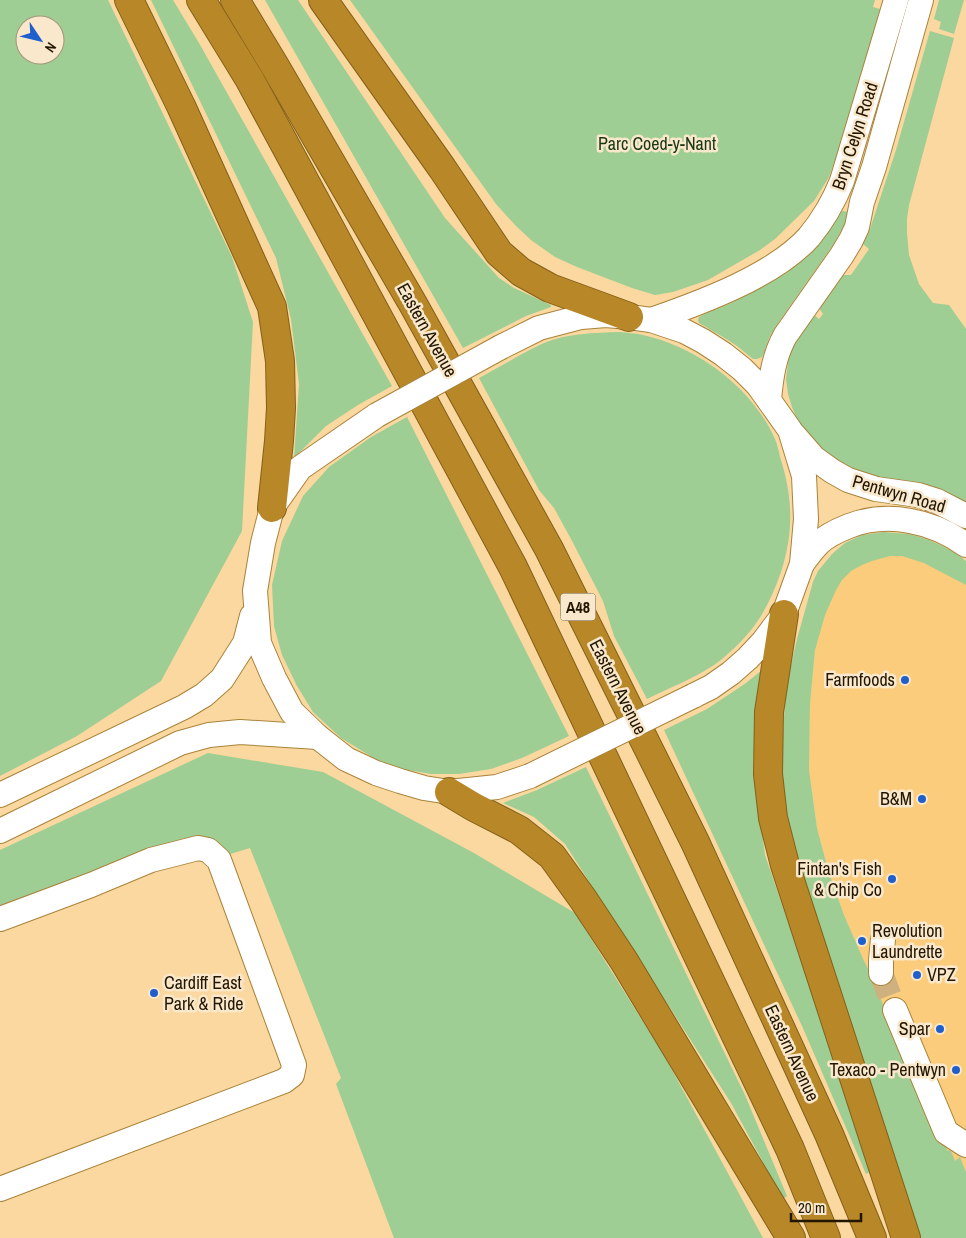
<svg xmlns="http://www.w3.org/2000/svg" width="966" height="1238" viewBox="0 0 966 1238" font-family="'Archivo Narrow',sans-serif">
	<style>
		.built { fill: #facc7b }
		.green { fill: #9ece94; fill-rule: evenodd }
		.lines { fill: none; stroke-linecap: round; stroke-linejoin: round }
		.minor-tunnel { stroke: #cfb17f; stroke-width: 24; stroke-dasharray: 24 12; stroke-linecap: butt }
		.minor-casing { stroke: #aa833a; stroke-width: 26 }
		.highway-casing { stroke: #84601a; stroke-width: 30 }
		.minor { stroke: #fff; stroke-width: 24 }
		.highway { stroke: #b88828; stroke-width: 28 }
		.minor-bridge-casing { stroke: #aa833a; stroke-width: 26; stroke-linecap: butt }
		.minor-bridge { stroke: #fff; stroke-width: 24 }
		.poi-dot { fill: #1e5fcb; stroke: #f9e8cc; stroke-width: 2 }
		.labels { text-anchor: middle; stroke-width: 5; stroke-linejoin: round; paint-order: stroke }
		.shield { fill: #f9e8cc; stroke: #62553e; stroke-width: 1 }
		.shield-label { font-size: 16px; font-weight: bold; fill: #221601 }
		.street-label { font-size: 18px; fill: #221601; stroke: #f9e8cc }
		.park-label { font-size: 18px; fill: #183612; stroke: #f9e8cc }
		.poi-label { font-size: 18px; fill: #221601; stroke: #f9e8cc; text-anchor: end }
	</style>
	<rect width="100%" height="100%" fill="#fad89f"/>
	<polygon class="built" points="863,545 966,572 966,1172 960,1157 955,1162 951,1151 947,1150 886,1013 872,976 864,961 844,915 829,873 817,828 809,770 810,704 815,650 811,614"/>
	<g class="green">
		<path d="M 0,0 L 108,0 L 232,257 L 253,322 L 242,531 L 161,681 L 77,736 L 0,776 ZM 25,25 L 55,25 L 55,55 L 25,55 Z"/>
		<polygon points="151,0 173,0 199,43 392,386 358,405 326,426 294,458 299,384 291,319 276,258"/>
		<polygon points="265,0 298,0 445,218 499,278 514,288 551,305 551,307 526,316 463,348"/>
		<polygon points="350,0 875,0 873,7 880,9 846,130 829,177 814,201 775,239 760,250 708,280 673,292 655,295 632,288 577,267 555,257 531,240 515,225 496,204"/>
		<polygon points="939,0 964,0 954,34 939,29 941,22 934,19"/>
		<polygon points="930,31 954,38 909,205 907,219 907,233 909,255 919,284 933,303 949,305 966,329 966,505 858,476 816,448 799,424 792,407 788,394 786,379 789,356 793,345 814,315 819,319 823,314 819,308 841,275 851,275 869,249 863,244 869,232 896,150"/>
		<path d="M 842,211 L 849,212 L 846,222 L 833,245 L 776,326 L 769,338 L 764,353 L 762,357 L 757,359 L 753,359 L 737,346 L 723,337 L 699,323 L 698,320 L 699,317 C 709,311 721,308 731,303 C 779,279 814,258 842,211 Z"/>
		<path d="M 620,332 C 627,333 635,333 643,335 C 697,347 752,387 775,439 C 777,444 779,451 780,457 C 793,497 794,532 781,572 C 773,595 762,619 745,637 C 737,646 724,658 714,665 C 693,679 669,688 647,699 L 614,636 L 603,601 L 571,539 L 554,508 L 539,490 L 479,378 C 500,367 522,353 544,343 C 567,333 595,333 620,332 Z"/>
		<polygon points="407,417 569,736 522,758 491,769 459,774 431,774 396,768 372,757 341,738 313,712 297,686 282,655 274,626 272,585 282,541 303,496 329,467 371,437"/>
		<path d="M 884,532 C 891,533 900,533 908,534 C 928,538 950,548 966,561 L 966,585 L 924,563 L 902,556 L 890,556 L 872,561 L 862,565 L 851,571 L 842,580 L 836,590 L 825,615 L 815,650 L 810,704 L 809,770 L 817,828 L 829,873 L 844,915 L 864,961 L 872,976 L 886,1013 L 947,1150 L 951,1151 L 955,1161 L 960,1157 L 966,1172 L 966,1238 L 919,1238 L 865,1073 L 835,972 L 801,885 L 784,810 L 782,748 L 786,687 L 797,639 L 813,582 L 818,571 L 832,554 L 845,543 L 862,535 Z"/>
		<polygon points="766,667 757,709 753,768 765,855 873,1170 866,1174 802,1026 664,730 707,709 746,683"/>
		<polygon points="208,753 323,772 474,853 575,913 665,1057 763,1238 394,1238 336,1084 341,1078 250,848 227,855 203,839 184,838 0,908 0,850"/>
		<polygon points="586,767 745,1095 787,1196 783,1199 731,1103 565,844 534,817 503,803 537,790"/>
	</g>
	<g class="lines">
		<polyline class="minor-tunnel" points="881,973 895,1010"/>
		<defs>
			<g id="minor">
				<path d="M 651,320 C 700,303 774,276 809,237 C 823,220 834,201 842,181 L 896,0"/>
				<polyline points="501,347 539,328 581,317 606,315 629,317 651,320 684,331 703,341 723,354 742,369 758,385 790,430 804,476 806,519 802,564 784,614 763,642 748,658 731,673 711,687 693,696"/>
				<path d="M 769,400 C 771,377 774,356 785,336 L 842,255 L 851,240 L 857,227 L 862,202 L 874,167 L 921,0"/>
				<polyline points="377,415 300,468 272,508 263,543 255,591 259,643 274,678 292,712 318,737 346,759 376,773 400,781 424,788 449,792 497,787 530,776"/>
				<polyline points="794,435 814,458 832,471 848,480 876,489 918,495 937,501 966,516"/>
				<path d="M 802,564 C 807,557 813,549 819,543 C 827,535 839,530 849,526 C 888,511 933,521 966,545"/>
				<polyline points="0,795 184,707 204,695 222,679 245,643 252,616"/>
				<polyline points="0,831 180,743 209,735 240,732 318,737"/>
				<polyline points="0,919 91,885 151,860 198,848 208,850 219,860 294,1065 292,1075 284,1081 0,1189"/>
				<polyline points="881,973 881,960 883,939"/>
				<polyline points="895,1010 946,1132 966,1145"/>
			</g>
			<g id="highway">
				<polyline points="129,0 181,106 272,307 280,361 281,408 279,441 272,508"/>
				<polyline points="201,0 250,80 513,567 790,1149 826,1238"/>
				<polyline points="235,0 276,68 413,304 549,549 695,842 829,1134 872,1238"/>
				<polyline points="323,0 442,168 499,253 521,272 550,288 629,317"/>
				<polyline points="784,614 769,712 768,774 773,818 785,865 906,1238"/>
				<polyline points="449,792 474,807 519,830 552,856 583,899 624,961 791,1238"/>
			</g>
		</defs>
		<use href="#minor" class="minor-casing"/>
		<use href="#highway" class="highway-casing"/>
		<use href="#minor" class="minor"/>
		<use href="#highway" class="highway"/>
		<defs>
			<g id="minor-bridge">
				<polyline points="377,415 501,347"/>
				<polyline points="530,776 693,696"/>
			</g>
		</defs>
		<use href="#minor-bridge" class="minor-bridge-casing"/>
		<use href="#minor-bridge" class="minor-bridge"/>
	</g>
	<g class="poi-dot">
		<circle cx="905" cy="680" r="5"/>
		<circle cx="922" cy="799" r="5"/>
		<circle cx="892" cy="879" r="5"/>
		<circle cx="862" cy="941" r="5"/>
		<circle cx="917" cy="975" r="5"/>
		<circle cx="154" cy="993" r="5"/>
		<circle cx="940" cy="1029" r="5"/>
		<circle cx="956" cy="1070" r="5"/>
	</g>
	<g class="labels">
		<rect class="shield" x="560.5" y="593.5" width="35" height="27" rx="4"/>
		<g class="shield-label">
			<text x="578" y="613">A48</text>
		</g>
		<g class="street-label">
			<text transform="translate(855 136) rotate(-72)" y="6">Bryn Celyn Road</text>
			<text transform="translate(427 330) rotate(61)" y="6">Eastern Avenue</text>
			<text transform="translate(899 494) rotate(16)" y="6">Pentwyn Road</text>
			<text transform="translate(618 687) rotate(63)" y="6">Eastern Avenue</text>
			<text transform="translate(792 1053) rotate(65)" y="6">Eastern Avenue</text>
		</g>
		<g class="park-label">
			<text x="657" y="150">Parc Coed-y-Nant</text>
		</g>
		<g class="poi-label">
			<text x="895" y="686">Farmfoods</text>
			<text x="912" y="805">B&amp;M</text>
			<text x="882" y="875">Fintan's Fish<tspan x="882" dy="21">&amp; Chip Co</tspan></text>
			<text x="872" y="937" text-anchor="start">Revolution<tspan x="872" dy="21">Laundrette</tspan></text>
			<text x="927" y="981" text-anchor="start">VPZ</text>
			<text x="164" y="989" text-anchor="start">Cardiff East<tspan x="164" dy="21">Park &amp; Ride</tspan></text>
			<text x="930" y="1035">Spar</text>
			<text x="946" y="1076">Texaco - Pentwyn</text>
		</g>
	</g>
	<g transform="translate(40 40) rotate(125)"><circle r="24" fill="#f9e8cc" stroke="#a3947b"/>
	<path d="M0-4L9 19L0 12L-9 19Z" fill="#1e5fcb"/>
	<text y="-8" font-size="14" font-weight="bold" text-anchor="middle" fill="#221601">N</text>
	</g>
	<path d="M791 1213v8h70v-8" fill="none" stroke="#221601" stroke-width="2.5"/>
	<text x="798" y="1213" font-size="15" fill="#221601" stroke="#f9e8cc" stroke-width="4" paint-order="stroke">20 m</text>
</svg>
